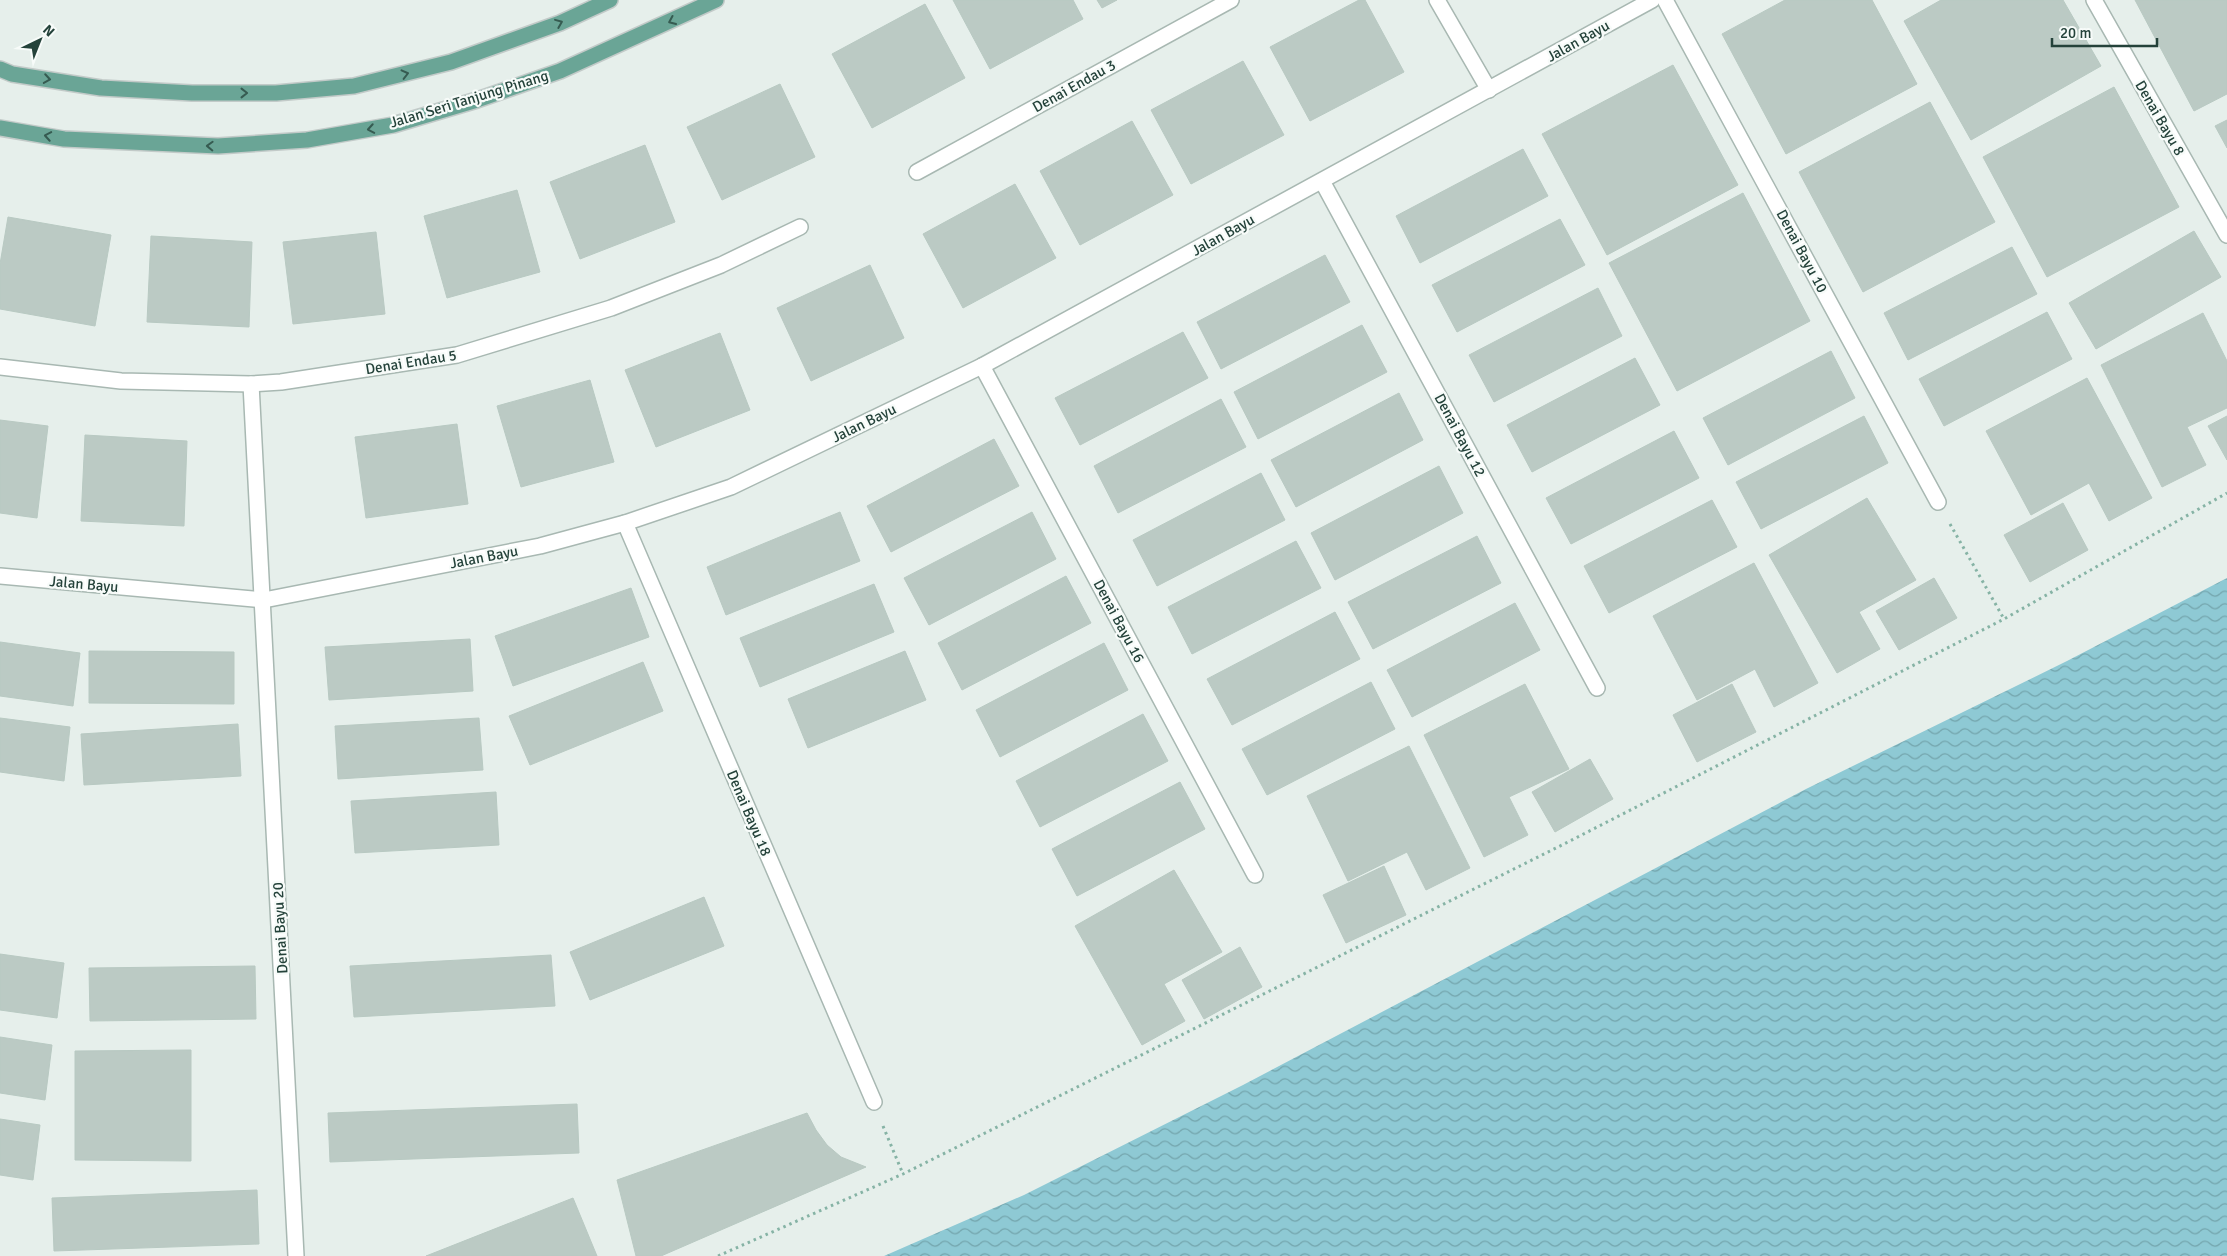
<svg xmlns="http://www.w3.org/2000/svg" width="2227" height="1256" viewBox="0 0 2227 1256" font-family="Signika,sans-serif">
	<style>
		.water { fill: url(#water-waves) }
		.building { fill: #bbcac4; stroke: #b8c9c2 }
		.lines { fill: none; stroke-linecap: round; stroke-linejoin: round }
		.minor-casing { stroke: #a8b8b2; stroke-width: 18 }
		.major-casing { stroke: #c2cac8; stroke-width: 18 }
		.path { stroke: #86b3a5; stroke-width: 3; stroke-dasharray: 2.5 4; stroke-linecap: butt }
		.minor { stroke: #fff; stroke-width: 15 }
		.major { stroke: #6aa596; stroke-width: 15 }
		.oneway { stroke: #365b51 }
		.labels { text-anchor: middle; stroke-width: 4.5; stroke-linejoin: round; paint-order: stroke }
		.street-label { font-size: 15px; fill: #24423a; stroke: #f7fbf9 }
	</style>
	<defs>
		<pattern id="water-waves" width="16" height="10" patternUnits="userSpaceOnUse" patternTransform="scale(1.25)"><rect width="16" height="10" fill="#8ec9d4"/><path d="M0 5q4-4 8 0t8 0" fill="none" stroke="#74a5ad"/></pattern>
	</defs>
	<rect width="100%" height="100%" fill="#e6efeb"/>
	<polygon class="water" points="2227,578 2227,1256 884,1256 1024,1195 1243,1085 1806,789 2067,661"/>
	<g class="building">
		<polygon points="953,0 1073,0 1083,19 990,69"/>
		<polygon points="1097,0 1117,0 1102,8"/>
		<polygon points="1359,0 1365,0 1404,72 1310,121 1270,47"/>
		<polygon points="1785,0 1872,0 1917,84 1786,154 1722,34"/>
		<polygon points="1941,0 2063,0 2101,66 1971,140 1904,21"/>
		<polygon points="2135,0 2227,0 2227,94 2194,111"/>
		<polygon points="925,4 965,78 872,128 832,54"/>
		<polygon points="1243,61 1284,135 1191,184 1151,110"/>
		<polygon points="1673,65 1738,185 1607,255 1542,134"/>
		<polygon points="780,84 815,157 722,200 687,127"/>
		<polygon points="2114,87 2179,207 2047,277 1983,157"/>
		<polygon points="1930,102 1995,222 1863,292 1799,172"/>
		<polygon points="2227,120 2227,148 2215,126"/>
		<polygon points="1132,121 1173,195 1080,245 1040,171"/>
		<polygon points="645,145 675,222 580,259 550,182"/>
		<polygon points="1523,149 1548,196 1420,263 1396,216"/>
		<polygon points="1015,184 1056,258 963,308 923,234"/>
		<polygon points="517,190 540,272 447,298 424,216"/>
		<polygon points="1743,193 1810,321 1677,391 1609,263"/>
		<polygon points="8,217 111,235 95,326 0,309 0,264"/>
		<polygon points="1560,219 1585,265 1457,332 1432,285"/>
		<polygon points="2194,231 2221,277 2096,349 2069,303"/>
		<polygon points="376,232 385,314 293,324 283,242"/>
		<polygon points="151,236 252,242 249,327 147,322"/>
		<polygon points="2012,247 2037,294 1908,360 1884,313"/>
		<polygon points="1325,255 1350,302 1221,369 1197,322"/>
		<polygon points="870,265 904,338 811,381 777,308"/>
		<polygon points="1598,288 1622,336 1494,402 1469,355"/>
		<polygon points="2047,312 2072,359 1944,426 1919,379"/>
		<polygon points="2203,313 2227,361 2227,408 2187,427 2206,465 2162,487 2101,365"/>
		<polygon points="1362,325 1387,372 1258,439 1234,392"/>
		<polygon points="1183,332 1208,378 1080,445 1055,398"/>
		<polygon points="720,333 750,410 656,447 625,370"/>
		<polygon points="1831,351 1855,398 1728,465 1703,418"/>
		<polygon points="1635,358 1660,405 1532,472 1507,425"/>
		<polygon points="2087,378 2152,498 2109,521 2089,483 2031,515 1986,431"/>
		<polygon points="590,380 614,462 521,487 497,406"/>
		<polygon points="1399,393 1423,440 1296,507 1271,460"/>
		<polygon points="1221,399 1246,447 1118,513 1094,466"/>
		<polygon points="1864,416 1888,463 1761,529 1736,482"/>
		<polygon points="2227,416 2227,460 2208,426"/>
		<polygon points="0,420 48,426 37,518 0,513"/>
		<polygon points="457,424 468,504 366,518 355,437"/>
		<polygon points="1674,431 1699,478 1571,544 1546,498"/>
		<polygon points="85,435 187,441 184,526 81,521"/>
		<polygon points="994,439 1019,486 891,552 867,506"/>
		<polygon points="1439,466 1463,513 1335,580 1311,533"/>
		<polygon points="1261,473 1285,520 1157,586 1133,540"/>
		<polygon points="1867,498 1916,580 1859,612 1880,649 1837,673 1769,555"/>
		<polygon points="1712,500 1737,547 1609,613 1584,566"/>
		<polygon points="2063,503 2088,550 2030,582 2004,535"/>
		<polygon points="840,512 860,561 726,615 707,567"/>
		<polygon points="1032,512 1056,559 929,625 904,578"/>
		<polygon points="1477,536 1501,583 1373,649 1348,602"/>
		<polygon points="1296,541 1321,588 1192,654 1168,607"/>
		<polygon points="1754,563 1818,683 1774,707 1755,669 1697,700 1653,616"/>
		<polygon points="1066,576 1091,623 962,690 938,643"/>
		<polygon points="1934,578 1957,618 1899,650 1876,611"/>
		<polygon points="874,584 894,632 760,687 740,638"/>
		<polygon points="631,588 649,637 513,686 495,636"/>
		<polygon points="1515,603 1540,650 1412,717 1387,670"/>
		<polygon points="1335,612 1360,659 1232,725 1207,679"/>
		<polygon points="470,639 473,691 329,700 325,647"/>
		<polygon points="0,642 80,653 73,706 0,696"/>
		<polygon points="1104,643 1128,690 1000,757 976,710"/>
		<polygon points="89,651 234,652 234,704 89,703"/>
		<polygon points="905,651 926,700 808,748 788,699"/>
		<polygon points="643,662 663,711 530,765 509,716"/>
		<polygon points="1371,682 1395,729 1267,795 1242,749"/>
		<polygon points="1525,684 1569,769 1509,797 1528,835 1484,857 1424,735"/>
		<polygon points="1732,684 1756,732 1697,762 1673,715"/>
		<polygon points="1143,714 1168,761 1040,827 1016,781"/>
		<polygon points="0,718 70,727 64,781 0,772"/>
		<polygon points="479,718 483,770 338,779 335,726"/>
		<polygon points="238,724 241,776 84,785 81,734"/>
		<polygon points="1409,746 1470,868 1426,890 1407,852 1348,881 1307,796"/>
		<polygon points="1590,759 1613,799 1555,832 1532,792"/>
		<polygon points="1180,782 1205,829 1077,896 1052,849"/>
		<polygon points="496,792 499,845 355,853 351,801"/>
		<polygon points="1384,866 1406,915 1346,943 1323,895"/>
		<polygon points="1174,870 1222,952 1164,984 1185,1021 1142,1045 1075,926"/>
		<polygon points="704,897 724,946 590,1000 570,952"/>
		<polygon points="1240,947 1262,987 1204,1019 1182,980"/>
		<polygon points="0,954 64,963 57,1018 0,1010"/>
		<polygon points="551,955 555,1006 354,1017 350,966"/>
		<polygon points="255,966 256,1019 90,1021 89,968"/>
		<polygon points="0,1037 52,1045 45,1100 0,1093"/>
		<polygon points="191,1050 191,1161 75,1160 75,1051"/>
		<polygon points="577,1104 579,1153 330,1162 328,1113"/>
		<polygon points="807,1113 816,1130 827,1145 841,1157 866,1167 661,1256 636,1256 617,1180"/>
		<polygon points="0,1119 40,1125 33,1180 0,1175"/>
		<polygon points="257,1190 259,1244 54,1251 52,1198"/>
		<polygon points="573,1198 597,1256 426,1256"/>
	</g>
	<g class="lines">
		<defs>
			<g id="minor">
				<polyline points="1437,0 1489,90"/>
				<polyline points="1665,0 1938,502"/>
				<polyline points="2094,0 2227,235"/>
				<polyline points="917,172 1231,0"/>
				<polyline points="1322,181 1597,688"/>
				<polyline points="982,366 1255,875"/>
				<polyline points="0,367 121,381 251,384 281,382 457,355 611,308 721,265 800,227"/>
				<polyline points="251,384 296,1256"/>
				<polyline points="625,523 874,1102"/>
				<polyline points="0,576 264,600 540,546 625,523 731,487 982,366 1652,0"/>
			</g>
			<g id="major">
				<polyline points="0,69 12,74 101,88 192,93 276,93 354,86 451,62 560,23 610,0"/>
				<polyline points="0,128 64,139 218,146 307,140 393,125 477,100 560,71 716,0"/>
			</g>
		</defs>
		<use href="#minor" class="minor-casing"/>
		<use href="#major" class="major-casing"/>
		<g class="path">
			<polyline points="1950,524 2004,619"/>
			<polyline points="883,1126 903,1174"/>
			<polyline points="718,1256 903,1174 1564,844 2004,619 2227,493"/>
		</g>
		<use href="#minor" class="minor"/>
		<use href="#major" class="major"/>
	</g>
	<defs><path id="oneway-chevron" d="M-2-3.5L2.5 0L-2 3.5" fill="none" stroke-width="1.6" stroke-linecap="round" stroke-linejoin="round" transform="scale(1.25)"/></defs>
	<g class="oneway">
		<use href="#oneway-chevron" transform="translate(672 21) rotate(156)"/>
		<use href="#oneway-chevron" transform="translate(559 23) rotate(-22)"/>
		<use href="#oneway-chevron" transform="translate(405 74) rotate(-14)"/>
		<use href="#oneway-chevron" transform="translate(47 79) rotate(9)"/>
		<use href="#oneway-chevron" transform="translate(244 93)"/>
		<use href="#oneway-chevron" transform="translate(371 129) rotate(170)"/>
		<use href="#oneway-chevron" transform="translate(48 136) rotate(-170)"/>
		<use href="#oneway-chevron" transform="translate(210 146) rotate(-178)"/>
	</g>
	<g class="labels">
		<g class="street-label">
			<text transform="translate(1578 41) rotate(-29)" y="5">Jalan Bayu</text>
			<text transform="translate(1074 86) rotate(-29)" y="5">Denai Endau 3</text>
			<text transform="translate(469 99) rotate(-17)" y="5">Jalan Seri Tanjung Pinang</text>
			<text transform="translate(2160 118) rotate(60)" y="5">Denai Bayu 8</text>
			<text transform="translate(1223 235) rotate(-29)" y="5">Jalan Bayu</text>
			<text transform="translate(1802 251) rotate(62)" y="5">Denai Bayu 10</text>
			<text transform="translate(411 362) rotate(-9)" y="5">Denai Endau 5</text>
			<text transform="translate(864 423) rotate(-26)" y="5">Jalan Bayu</text>
			<text transform="translate(1460 435) rotate(62)" y="5">Denai Bayu 12</text>
			<text transform="translate(484 557) rotate(-11)" y="5">Jalan Bayu</text>
			<text transform="translate(84 584) rotate(5)" y="5">Jalan Bayu</text>
			<text transform="translate(1119 621) rotate(62)" y="5">Denai Bayu 16</text>
			<text transform="translate(749 813) rotate(67)" y="5">Denai Bayu 18</text>
			<text transform="translate(280 928) rotate(-93)" y="5">Denai Bayu 20</text>
		</g>
	</g>
	<g transform="translate(40 40) rotate(43)" stroke="#f7fbf9" stroke-width="4" paint-order="stroke">
	<path d="M0-4L9 19L0 12L-9 19Z" fill="#24423a"/>
	<text y="-8" font-size="14" font-weight="bold" text-anchor="middle" fill="#24423a">N</text>
	</g>
	<path d="M2052 38v8h105v-8" fill="none" stroke="#24423a" stroke-width="2.5"/>
	<text x="2060" y="38" font-size="15" fill="#24423a" stroke="#f7fbf9" stroke-width="4" paint-order="stroke">20 m</text>
</svg>
